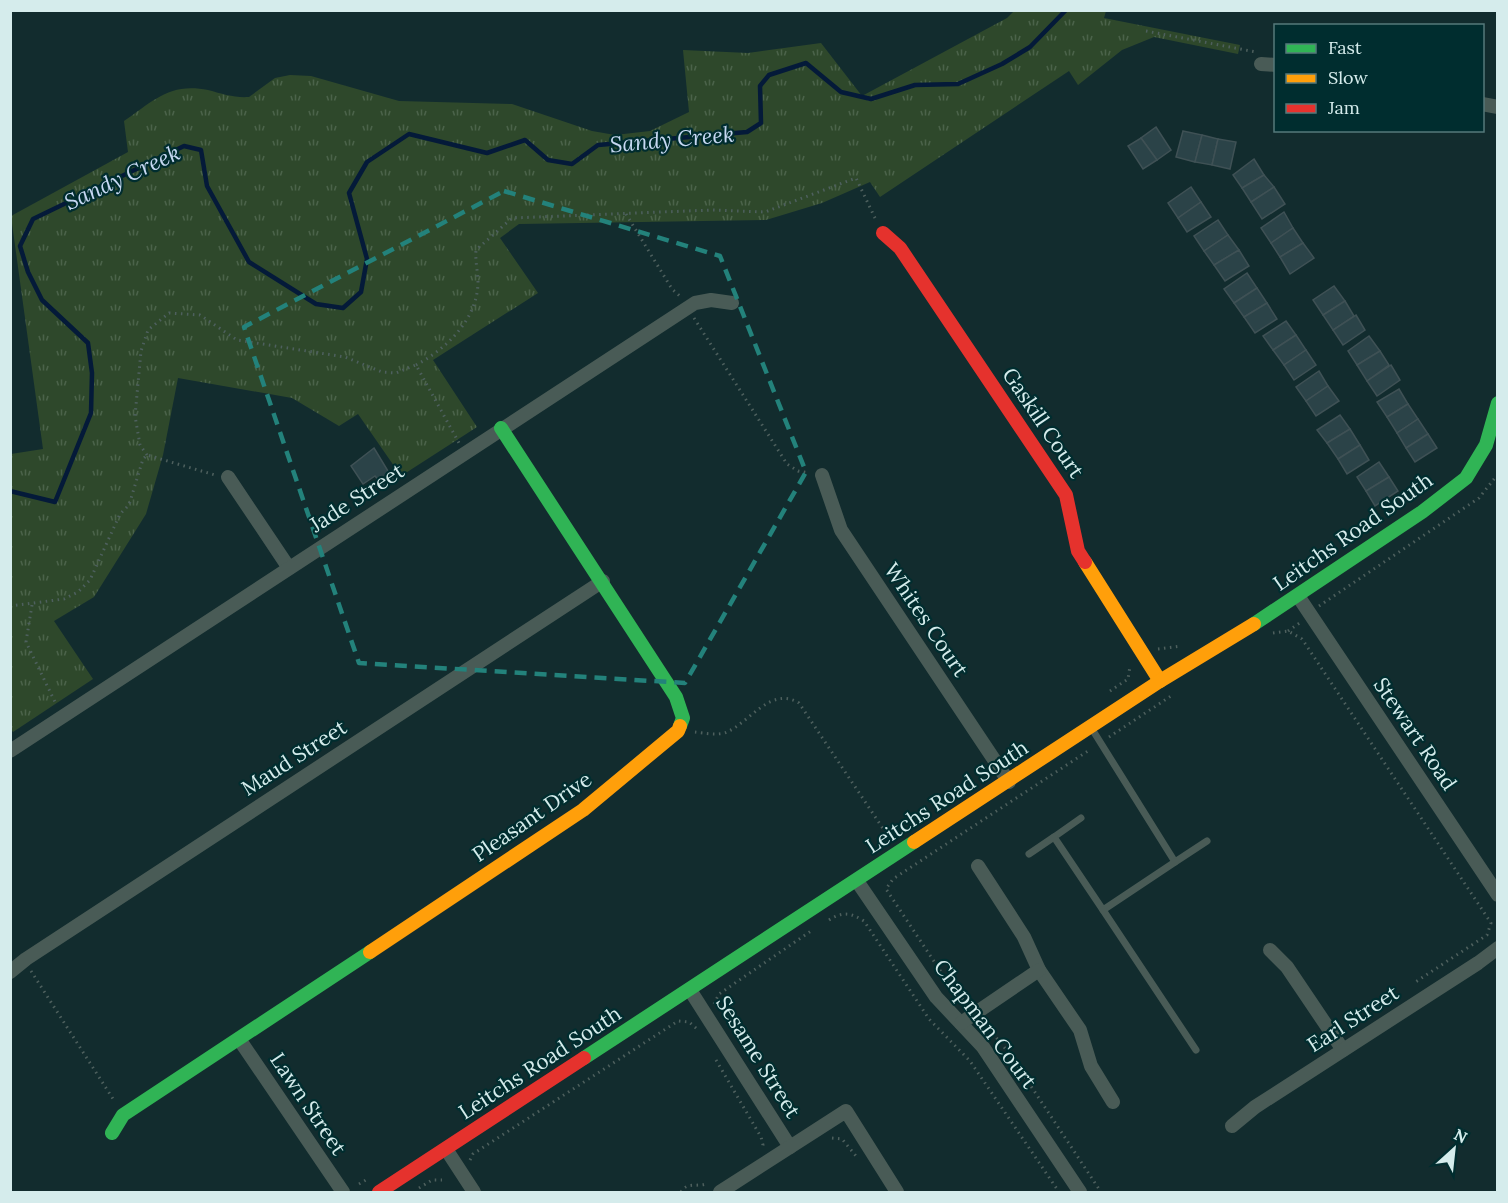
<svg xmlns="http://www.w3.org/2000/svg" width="1508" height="1203" viewBox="0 0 1508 1203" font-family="Lora,serif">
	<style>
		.park { fill: url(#park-tufts) }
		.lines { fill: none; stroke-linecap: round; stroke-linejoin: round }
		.stream { stroke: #041a39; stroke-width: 4.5 }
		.building { fill: #2b4348; stroke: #3f5155; stroke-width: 1.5 }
		.path { stroke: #4e605e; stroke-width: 3; stroke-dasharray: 1.5 4.5; stroke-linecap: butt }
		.lane { stroke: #495b56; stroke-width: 7 }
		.street { stroke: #495b56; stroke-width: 14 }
		.fast { stroke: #30b455; stroke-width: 14 }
		.slow { stroke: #ff9f0a; stroke-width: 14 }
		.jam { stroke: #e5322d; stroke-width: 14 }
		.marked { fill: none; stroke: #23827b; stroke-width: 4.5; stroke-dasharray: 12 8; stroke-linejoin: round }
		.labels { text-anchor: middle; stroke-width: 4.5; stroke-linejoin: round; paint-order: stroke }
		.street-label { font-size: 21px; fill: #d5ecec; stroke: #002d2f }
		.water-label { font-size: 22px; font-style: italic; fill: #c6d8f2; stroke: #002d2f }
	</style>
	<defs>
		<pattern id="park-tufts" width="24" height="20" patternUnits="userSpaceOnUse" patternTransform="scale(1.5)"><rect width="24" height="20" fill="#2e482b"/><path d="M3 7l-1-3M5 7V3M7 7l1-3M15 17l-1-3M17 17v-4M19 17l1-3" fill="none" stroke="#4b634a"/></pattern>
	</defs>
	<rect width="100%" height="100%" fill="#122c2e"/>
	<path class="park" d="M 1014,11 L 1106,11 L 1104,18 L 1240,45 L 1238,54 L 1154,37 L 1122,50 L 1078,85 L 1069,71 L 880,197 L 870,182 L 822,203 L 766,220 L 519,224 L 500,238 L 538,293 L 433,360 L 477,427 L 401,476 L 358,414 L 339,426 L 292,398 L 178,378 L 163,455 L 146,514 L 94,597 L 54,621 L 93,679 L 13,732 L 10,728 L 11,454 L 43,449 L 11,216 L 128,152 L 124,121 C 153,101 170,82 208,90 C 223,94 234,98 249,97 L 275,78 L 290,75 L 311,76 L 399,101 L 512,104 L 592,131 L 615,135 L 650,131 L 689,112 L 683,50 L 748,53 L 821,43 L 862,96 L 1007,18 Z"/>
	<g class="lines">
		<polyline class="stream" points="10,491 55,502 91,413 92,373 88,343 42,300 28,272 20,246 33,219 184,146 201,150 207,186 249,262 316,304 343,308 361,292 367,259 349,193 367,162 409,134 487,153 525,140 548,160 572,164 598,145 747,132 761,123 760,86 769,75 806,63 841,92 871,99 915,85 958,84 1002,64 1030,47 1066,10"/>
	</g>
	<g class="building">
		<polygon points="1156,127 1171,150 1157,160 1141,138"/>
		<polygon points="1183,131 1202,135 1195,162 1176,157"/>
		<polygon points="1202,135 1218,139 1212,165 1195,162"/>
		<polygon points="1141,138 1157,160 1143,169 1128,146"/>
		<polygon points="1218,139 1236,142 1230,169 1212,165"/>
		<polygon points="1254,159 1264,175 1242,188 1233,175"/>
		<polygon points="1264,175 1274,187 1251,202 1242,188"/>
		<polygon points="1191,187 1201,202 1178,218 1168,203"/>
		<polygon points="1274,187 1285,204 1262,219 1251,202"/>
		<polygon points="1201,202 1211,217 1187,232 1178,218"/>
		<polygon points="1284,212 1293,228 1271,243 1261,228"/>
		<polygon points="1218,220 1228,235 1204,251 1194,236"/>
		<polygon points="1293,228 1303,243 1280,257 1271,243"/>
		<polygon points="1228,235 1239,250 1214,265 1204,251"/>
		<polygon points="1303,243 1314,258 1290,274 1280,257"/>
		<polygon points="1239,250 1249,266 1225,281 1214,265"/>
		<polygon points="1247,273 1257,288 1234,303 1224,289"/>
		<polygon points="1334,286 1345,301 1323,315 1313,300"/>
		<polygon points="1257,288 1267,303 1244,317 1234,303"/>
		<polygon points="1345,301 1354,316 1333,330 1323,315"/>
		<polygon points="1267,303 1277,319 1255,333 1244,317"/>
		<polygon points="1356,315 1365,330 1343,345 1333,330"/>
		<polygon points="1286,321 1296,335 1273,350 1263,336"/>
		<polygon points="1296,335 1306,350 1284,365 1273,350"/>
		<polygon points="1369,336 1380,351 1357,365 1348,351"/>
		<polygon points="1306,350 1316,365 1294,380 1284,365"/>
		<polygon points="1380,351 1389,365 1367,381 1357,365"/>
		<polygon points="1391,365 1400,380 1377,396 1367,381"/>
		<polygon points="1319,371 1328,386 1306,401 1296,387"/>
		<polygon points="1328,386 1339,401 1316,416 1306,401"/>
		<polygon points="1399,389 1408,404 1387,417 1377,402"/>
		<polygon points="1408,404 1418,419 1397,433 1387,417"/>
		<polygon points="1340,415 1350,429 1327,443 1317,430"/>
		<polygon points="1418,419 1428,434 1406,448 1397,433"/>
		<polygon points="1350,429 1360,445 1338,459 1327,443"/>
		<polygon points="1428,434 1437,448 1415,462 1406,448"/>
		<polygon points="1360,445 1369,460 1347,474 1338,459"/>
		<polygon points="374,448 394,481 384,487 375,476 363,484 351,466"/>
		<polygon points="1379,462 1389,477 1366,491 1357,477"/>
		<polygon points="1389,477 1398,491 1375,506 1366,491"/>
	</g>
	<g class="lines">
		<g class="path">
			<polyline points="1146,31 1256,52"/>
			<polyline points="626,214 672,289 681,297"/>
			<polyline points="694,318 787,464 798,471 809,473"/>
			<path d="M 416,365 C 446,349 477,320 478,283 C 478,272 475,261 476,250 L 512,218 L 712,210 L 765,212 L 856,178 L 875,218"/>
			<polyline points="147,455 140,445 135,416 141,351 148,330 169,313 200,315 237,340 345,357 382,372 396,373 416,365 459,443"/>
			<polyline points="32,605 26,642 56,704"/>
			<polyline points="10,606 64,599 78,592 90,580 120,514 129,505 143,459 147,455 215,475"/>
			<polyline points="1319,606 1479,498 1498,474"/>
			<polyline points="1288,631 1301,622"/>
			<polyline points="1273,633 1288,631 1302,639 1491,923 1487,935 1414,983"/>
			<polyline points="1158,649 1181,646"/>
			<polyline points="1110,691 1128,679 1130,666"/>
			<path d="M 695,732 C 704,733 718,736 727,732 C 751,721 771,686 799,703 L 890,839"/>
			<polyline points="1109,737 1174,694"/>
			<path d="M 829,920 C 843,911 851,913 864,921 L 929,1019 L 970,1061 L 1059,1192"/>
			<polyline points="31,971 115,1102"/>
			<polyline points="714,1004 719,994 811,931"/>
			<polyline points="967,1004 949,984 886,889 893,879 1091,749"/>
			<polyline points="985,1024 1009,1053 1101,1192"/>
			<polyline points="716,1060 761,1137 763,1145 761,1147"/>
			<polyline points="832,1138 842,1139 856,1156"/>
			<polyline points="470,1160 473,1154 678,1021 689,1022 697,1029"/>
			<polyline points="359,1184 366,1180"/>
			<polyline points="419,1188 432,1180 442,1180"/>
			<path d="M 681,1192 C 687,1181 699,1188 708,1183"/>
		</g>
		<g class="lane">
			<polyline points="1092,729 1175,862 1207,841"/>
			<polyline points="1081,818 1054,837 1103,910 1175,862"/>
			<polyline points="1029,854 1054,837"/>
			<polyline points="1103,910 1196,1050"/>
		</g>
		<g class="street">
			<polyline points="1261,64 1276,65"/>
			<polyline points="1482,104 1498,107"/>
			<polyline points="822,475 841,530 1009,782"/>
			<polyline points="228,477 289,568"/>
			<polyline points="1298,596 1498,895"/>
			<polyline points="10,751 695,303 711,300 732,303"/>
			<polyline points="978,866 1024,937 1039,970 1080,1030 1091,1066 1113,1102"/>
			<polyline points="857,881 936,997 983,1047 1080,1192"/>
			<polyline points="1270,950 1287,967 1343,1050"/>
			<polyline points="10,972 26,959 603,581"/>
			<polyline points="690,990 790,1147"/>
			<polyline points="961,1023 1039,970"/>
			<polyline points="239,1039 343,1192"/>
			<polyline points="1232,1126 1255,1107 1478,963 1498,948"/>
			<polyline points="446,1149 474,1192"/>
			<polyline points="720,1192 846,1111 897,1192"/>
		</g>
		<g class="fast">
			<polyline points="501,428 676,697 683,718 680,726"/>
			<polyline points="1254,624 1422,512 1466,478 1486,445 1498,403"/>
			<polyline points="584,1058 914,842"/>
			<polyline points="112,1133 123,1115 370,952"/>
		</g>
		<g class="slow">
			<polyline points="1085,562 1160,681"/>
			<polyline points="914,842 1160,681 1254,624"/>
			<polyline points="370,952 583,810 678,731 680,726"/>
		</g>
		<g class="jam">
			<polyline points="883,233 900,248 1066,495 1078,551 1085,562"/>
			<polyline points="379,1192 584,1058"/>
		</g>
	</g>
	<path class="marked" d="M 504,191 L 720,256 L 806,472 L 685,683 L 359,663 L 244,327 Z"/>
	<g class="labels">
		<g class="street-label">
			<text transform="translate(1043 423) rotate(56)" y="7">Gaskill Court</text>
			<text transform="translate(357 498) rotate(-33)" y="7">Jade Street</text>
			<text transform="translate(1353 532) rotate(-35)" y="7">Leitchs Road South</text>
			<text transform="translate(926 620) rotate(56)" y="7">Whites Court</text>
			<text transform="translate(1415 734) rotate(56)" y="7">Stewart Road</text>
			<text transform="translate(294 758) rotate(-33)" y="7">Maud Street</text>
			<text transform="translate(947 797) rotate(-33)" y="7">Leitchs Road South</text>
			<text transform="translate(532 817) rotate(-35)" y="7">Pleasant Drive</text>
			<text transform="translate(1353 1019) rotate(-33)" y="7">Earl Street</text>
			<text transform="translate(985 1024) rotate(53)" y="7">Chapman Court</text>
			<text transform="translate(758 1057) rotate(58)" y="7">Sesame Street</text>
			<text transform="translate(540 1063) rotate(-33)" y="7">Leitchs Road South</text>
			<text transform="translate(308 1104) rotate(56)" y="7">Lawn Street</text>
		</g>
		<g class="water-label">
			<text transform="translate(672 139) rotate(-5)" y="8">Sandy Creek</text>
			<text transform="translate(122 177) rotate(-25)" y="8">Sandy Creek</text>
		</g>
	</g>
	<rect width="1508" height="1203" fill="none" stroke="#d5ecec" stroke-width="24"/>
	<rect x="1274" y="24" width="210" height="108" fill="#002d2f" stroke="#55797b" stroke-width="1.5"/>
	<rect x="1286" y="44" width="30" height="9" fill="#30b455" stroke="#55797b" stroke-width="1.5"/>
	<text x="1328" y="54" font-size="18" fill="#d5ecec">Fast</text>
	<rect x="1286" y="74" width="30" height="9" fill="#ff9f0a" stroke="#55797b" stroke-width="1.5"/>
	<text x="1328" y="84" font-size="18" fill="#d5ecec">Slow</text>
	<rect x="1286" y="104" width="30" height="9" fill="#e5322d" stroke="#55797b" stroke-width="1.5"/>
	<text x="1328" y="114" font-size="18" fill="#d5ecec">Jam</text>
	<g transform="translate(1454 1149) rotate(27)" stroke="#002d2f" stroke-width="4.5" paint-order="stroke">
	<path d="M0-4.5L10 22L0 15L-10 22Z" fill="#d5ecec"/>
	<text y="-9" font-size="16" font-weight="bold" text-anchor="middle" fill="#d5ecec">N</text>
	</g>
</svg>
